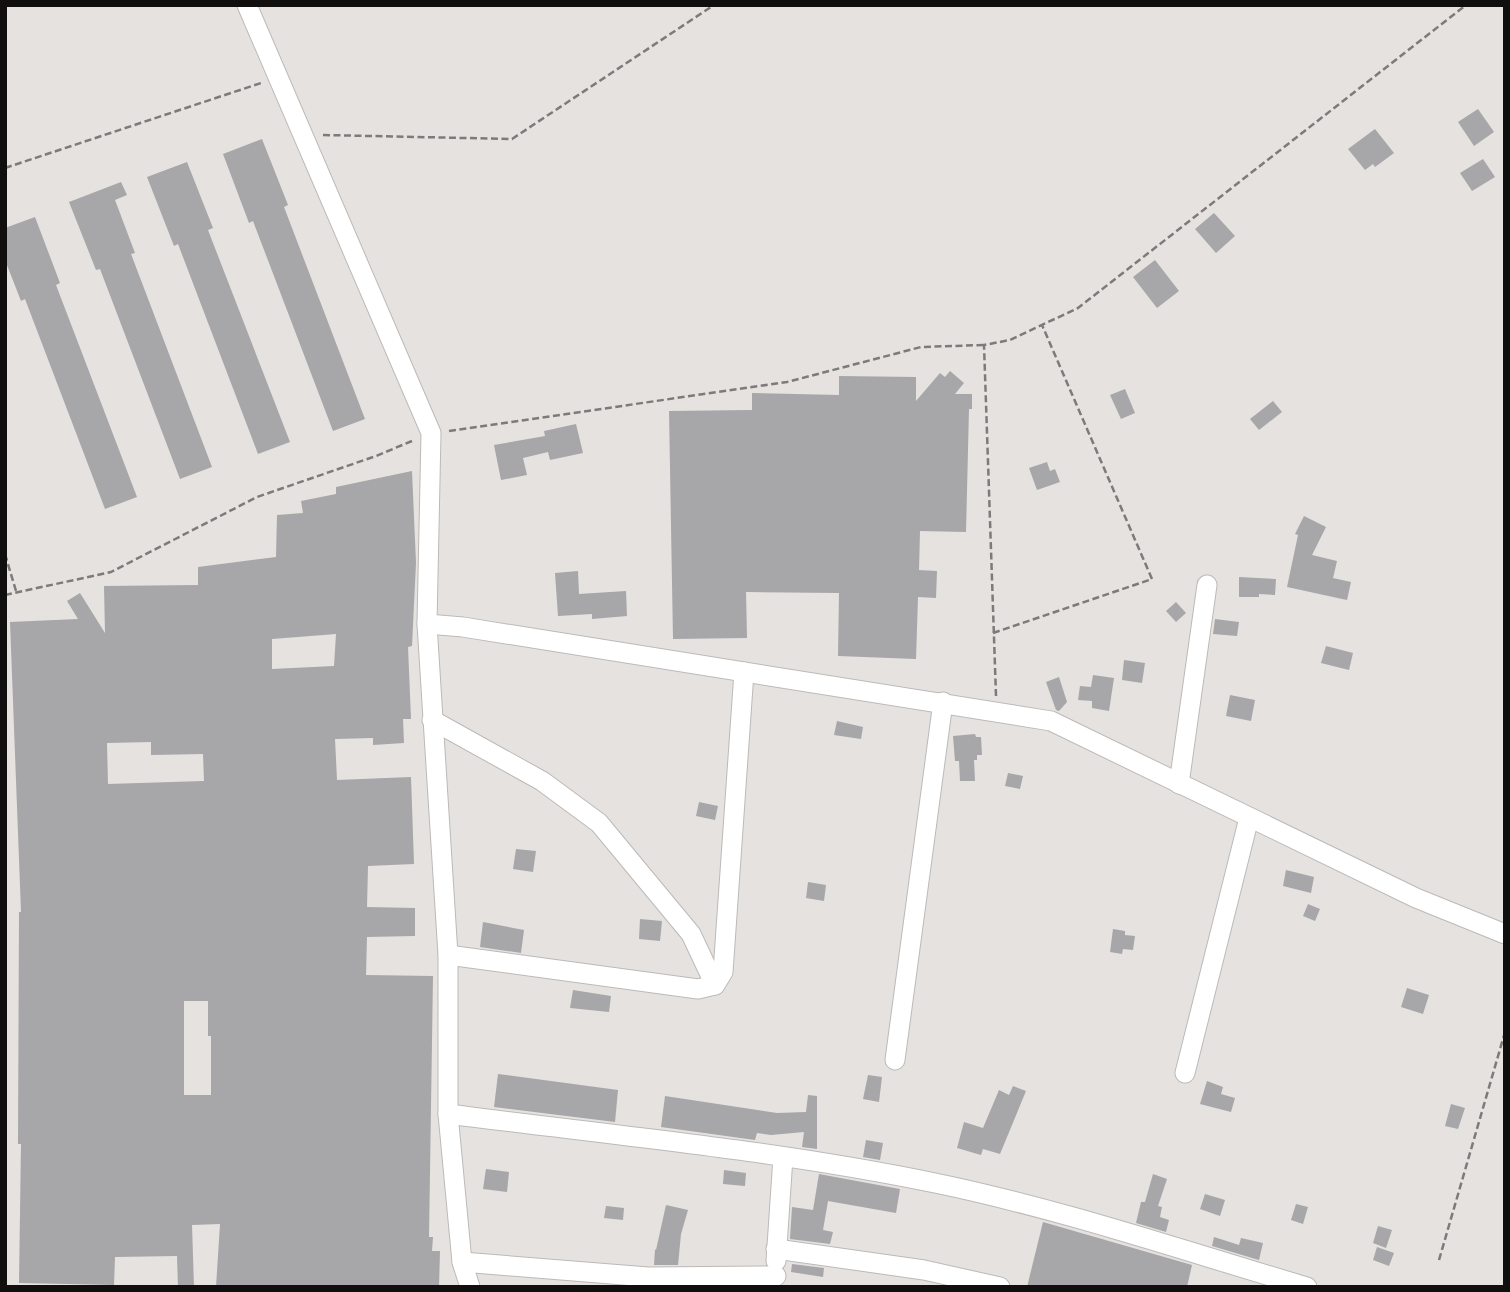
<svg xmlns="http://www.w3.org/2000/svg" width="1510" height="1292" viewBox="0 0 1510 1292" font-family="'Times New Roman',serif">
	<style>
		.building { fill: #a7a6a8; fill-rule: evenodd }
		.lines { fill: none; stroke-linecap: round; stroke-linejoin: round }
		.minor-casing { stroke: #bcbab8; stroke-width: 21 }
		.path { stroke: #7d7b79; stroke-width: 2.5; stroke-dasharray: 7 3.5; stroke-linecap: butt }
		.minor { stroke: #fff; stroke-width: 19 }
	</style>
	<rect width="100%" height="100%" fill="#e5e2e0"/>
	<g class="building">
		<polygon points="1478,109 1494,132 1474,146 1458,122"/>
		<polygon points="1375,129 1394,153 1375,167 1373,164 1365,170 1348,149"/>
		<polygon points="262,139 288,205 284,207 365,419 333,431 253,221 249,223 223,154"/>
		<polygon points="1483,159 1495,177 1472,191 1460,173"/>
		<polygon points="187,162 213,228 208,230 290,442 258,454 178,244 174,246 147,177"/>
		<polygon points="121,182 127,195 115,200 135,253 131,254 212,467 180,479 100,269 96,270 69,202"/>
		<polygon points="1214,213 1235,236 1216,253 1195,229"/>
		<polygon points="35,217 60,283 56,285 137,497 105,509 25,299 21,301 5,260 5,228"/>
		<polygon points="1155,260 1179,291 1157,308 1133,277"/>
		<polygon points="950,371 964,383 955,394 972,394 972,409 969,409 966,532 920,531 919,570 937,571 936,598 918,597 916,659 838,656 839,593 746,592 747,638 673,639 669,411 752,410 752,393 839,395 839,376 916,377 916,401 940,373 945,377"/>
		<polygon points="1125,389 1135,413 1121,419 1110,395"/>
		<polygon points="1273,401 1282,412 1259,430 1250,419"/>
		<polygon points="576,424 583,453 550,460 548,452 523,458 527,475 501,480 494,445 545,436 544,431"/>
		<polygon points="1047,462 1050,471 1055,469 1060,482 1037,490 1029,468"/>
		<path d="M 412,471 L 416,563 L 412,646 L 408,647 L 411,719 L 403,719 L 404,743 L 373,745 L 373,738 L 335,739 L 337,780 L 411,777 L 414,864 L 368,866 L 367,907 L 415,908 L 415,936 L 367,937 L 366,975 L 433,976 L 429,1237 L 433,1237 L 432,1251 L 440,1251 L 439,1287 L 216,1287 L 220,1224 L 192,1225 L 194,1287 L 178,1287 L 177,1256 L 115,1257 L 114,1285 L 19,1283 L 21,1144 L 18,1144 L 19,912 L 21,912 L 10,622 L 78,619 L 67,601 L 80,593 L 105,633 L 104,586 L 198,585 L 198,567 L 276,557 L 277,515 L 303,513 L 301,501 L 336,494 L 336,487 ZM 336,634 L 334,666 L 272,669 L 272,639 ZM 151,742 L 151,755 L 203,754 L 204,781 L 108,784 L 107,743 ZM 184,1001 L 208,1001 L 208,1036 L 211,1036 L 211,1095 L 184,1095 Z"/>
		<polygon points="1304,516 1326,527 1312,555 1337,561 1333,578 1351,582 1347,600 1287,587 1298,535 1295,534"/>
		<polygon points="578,571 579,594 626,591 627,616 592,619 592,614 558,616 555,573"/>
		<polygon points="1239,577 1276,579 1275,595 1259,594 1259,597 1239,597"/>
		<polygon points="1176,602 1186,613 1176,622 1166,611"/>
		<polygon points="1215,619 1239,622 1237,636 1213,634"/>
		<polygon points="1326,646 1353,653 1349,670 1321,663"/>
		<polygon points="1124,660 1145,663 1142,683 1122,680"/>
		<polygon points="1093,675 1114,678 1109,711 1092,708 1092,701 1078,700 1080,686 1091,687"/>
		<polygon points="1059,677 1067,702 1059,711 1056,710 1046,682"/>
		<polygon points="1230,695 1255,700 1251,721 1226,716"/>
		<polygon points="837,721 863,727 861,739 834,735"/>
		<polygon points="975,734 976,737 981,737 982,755 977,755 977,760 974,760 975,781 960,781 959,761 955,761 953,736"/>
		<polygon points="1008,773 1023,776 1020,789 1005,786"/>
		<polygon points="699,802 718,806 715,820 696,816"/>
		<polygon points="516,849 536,851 533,872 513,869"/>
		<polygon points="1286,870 1314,877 1311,893 1283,886"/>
		<polygon points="808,882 826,885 824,901 806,898"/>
		<polygon points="1308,904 1320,909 1315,921 1303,916"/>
		<polygon points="640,919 662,921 660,941 639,939"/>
		<polygon points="483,922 524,930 521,953 480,947"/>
		<polygon points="1113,929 1125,931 1125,935 1135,936 1133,950 1123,949 1122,954 1110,952"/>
		<polygon points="1407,988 1429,995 1423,1014 1401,1007"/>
		<polygon points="573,990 611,996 609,1012 570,1008"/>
		<polygon points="498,1074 618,1090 615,1122 494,1107"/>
		<polygon points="868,1075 882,1077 879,1102 863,1099"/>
		<polygon points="1207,1081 1223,1087 1221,1094 1235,1098 1231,1112 1200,1104"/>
		<polygon points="1013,1086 1026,1091 1000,1154 983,1149 981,1155 957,1148 964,1122 983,1128 999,1090 1009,1095"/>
		<polygon points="808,1095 817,1096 817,1149 802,1147 804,1132 771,1135 757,1133 755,1140 661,1127 665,1096 777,1113 806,1112"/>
		<polygon points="1451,1104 1465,1108 1458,1129 1445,1126"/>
		<polygon points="866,1140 883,1143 880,1160 863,1157"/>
		<polygon points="486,1169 509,1172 507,1192 483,1189"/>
		<polygon points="724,1170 746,1173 745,1186 723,1184"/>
		<polygon points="819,1174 900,1189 896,1213 828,1201 823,1230 833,1232 830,1244 790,1239 792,1207 813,1210"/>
		<polygon points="1153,1174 1167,1179 1158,1206 1162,1207 1160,1217 1169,1220 1166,1232 1136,1223 1141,1202 1145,1202"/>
		<polygon points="1205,1194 1225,1200 1220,1216 1200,1209"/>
		<polygon points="1296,1204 1308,1207 1303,1224 1291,1220"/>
		<polygon points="666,1205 688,1210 681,1234 678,1265 654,1265 655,1249 656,1250"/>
		<polygon points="606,1206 624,1208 623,1220 604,1218"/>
		<polygon points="1043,1222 1192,1265 1187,1287 1027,1287"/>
		<polygon points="1378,1226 1392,1230 1386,1248 1373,1243"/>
		<polygon points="1214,1237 1239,1245 1241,1238 1263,1243 1259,1260 1212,1246"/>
		<polygon points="1377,1247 1394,1253 1389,1266 1373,1260"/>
		<polygon points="792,1264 824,1268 823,1277 791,1272"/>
	</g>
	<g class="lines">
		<defs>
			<g id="minor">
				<polyline points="247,5 431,433 427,624 448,955 448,1114 462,1262 470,1287"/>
				<polyline points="427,624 463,627 1051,721 1416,898 1505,934"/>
				<polyline points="432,720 542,781 599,823 691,934 715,985"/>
				<polyline points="1179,784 1207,585"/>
				<polyline points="448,955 698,989 715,985 723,972 744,672"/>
				<polyline points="895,1060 943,702"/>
				<polyline points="1185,1073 1249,818"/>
				<path d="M 448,1114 C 610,1135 776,1150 935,1183 C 1061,1209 1184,1251 1307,1287"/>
				<polyline points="776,1249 924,1270 1000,1287"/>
				<polyline points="776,1261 783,1157"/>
				<polyline points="462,1262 648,1277 776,1276"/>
			</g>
		</defs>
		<use href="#minor" class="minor-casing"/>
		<g class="path">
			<polyline points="323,135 512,139 714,5"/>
			<polyline points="5,168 261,83"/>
			<polyline points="449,431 787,382 921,347 984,345"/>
			<polyline points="5,554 16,591"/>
			<polyline points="5,595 111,572 257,497 376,456 412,441"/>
			<polyline points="993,633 1152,579 1042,325"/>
			<polyline points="996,696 984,345 1010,340 1078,308 1466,5"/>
			<polyline points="1439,1260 1505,1032"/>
		</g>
		<use href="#minor" class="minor"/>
	</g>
	<rect width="1510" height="1292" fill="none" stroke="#100f0e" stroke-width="14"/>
</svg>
